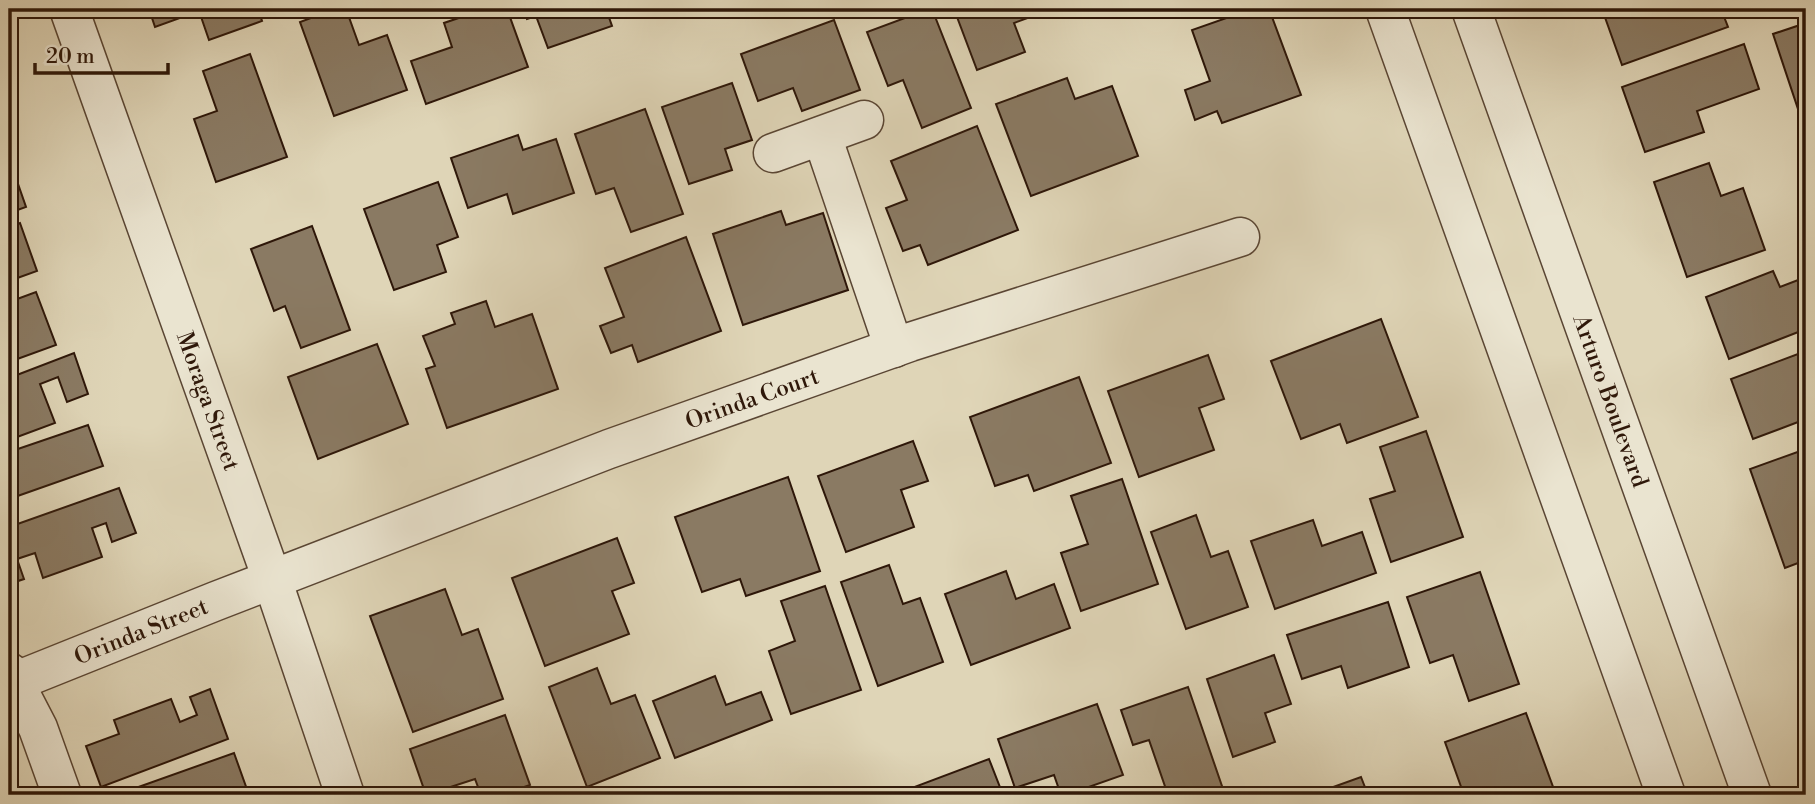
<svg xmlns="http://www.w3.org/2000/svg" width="1815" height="804" viewBox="0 0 1815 804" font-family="'Libre Bodoni',serif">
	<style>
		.building { fill: #8a7a63; stroke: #2e1709; stroke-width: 2 }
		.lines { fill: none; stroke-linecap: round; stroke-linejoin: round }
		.minor-casing { stroke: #5a4634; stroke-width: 41 }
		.minor { stroke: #eae4d0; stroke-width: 38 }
		.labels { text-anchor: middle; stroke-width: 7; stroke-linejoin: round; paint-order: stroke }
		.street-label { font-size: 23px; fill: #2e1709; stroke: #eae4d0 }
	</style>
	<rect width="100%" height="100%" fill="#dfd5b7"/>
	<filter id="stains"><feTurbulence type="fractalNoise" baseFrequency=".00286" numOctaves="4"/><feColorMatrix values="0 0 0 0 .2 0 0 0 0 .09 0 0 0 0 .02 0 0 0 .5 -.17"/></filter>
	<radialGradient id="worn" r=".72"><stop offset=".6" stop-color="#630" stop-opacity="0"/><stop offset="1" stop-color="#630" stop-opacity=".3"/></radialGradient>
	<g class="building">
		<polygon points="149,9 258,9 262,21 209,40 199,11 155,27"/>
		<polygon points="335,9 346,9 359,45 387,35 407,90 334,116 300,22"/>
		<polygon points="485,9 507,9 528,67 426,104 411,61 452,47 444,23"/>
		<polygon points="524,9 606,9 612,26 548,48 536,16 527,19"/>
		<polygon points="929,9 932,9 971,108 922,128 903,80 888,86 867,32"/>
		<polygon points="954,9 1040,9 1041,13 1014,23 1025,52 977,70"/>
		<polygon points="1252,9 1269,9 1301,95 1222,123 1217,111 1195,120 1185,90 1210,81 1192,30"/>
		<polygon points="1602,9 1721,9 1728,27 1622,65"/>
		<polygon points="834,20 860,90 802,111 793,88 758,101 741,54"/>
		<polygon points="1806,23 1806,127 1804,127 1773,34"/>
		<polygon points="1744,44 1759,89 1697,111 1704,132 1645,152 1622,87"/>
		<polygon points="250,54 287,157 216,182 194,119 217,111 203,71"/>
		<polygon points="1067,78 1075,99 1112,86 1138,156 1031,196 996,104"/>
		<polygon points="732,83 752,140 725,149 732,170 689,184 662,107"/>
		<polygon points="645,109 683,214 631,232 614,188 596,194 575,134"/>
		<polygon points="977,126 1018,230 928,265 920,245 903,251 886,208 907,200 891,161"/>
		<polygon points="518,135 523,150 556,139 574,193 513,214 507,194 468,208 451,158"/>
		<polygon points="9,158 26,207 9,213"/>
		<polygon points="1709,163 1721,196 1743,188 1765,250 1687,277 1654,182"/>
		<polygon points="438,182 458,237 437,245 446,272 394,290 364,209"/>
		<polygon points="781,211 786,225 823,213 848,290 743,325 713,234"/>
		<polygon points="20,223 37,271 9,281 9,227"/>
		<polygon points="312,226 350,330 301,348 285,306 274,311 251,249"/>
		<polygon points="686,237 721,331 638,362 632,345 611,353 600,326 624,317 605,268"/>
		<polygon points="1773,271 1780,287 1806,277 1806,329 1729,359 1706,297"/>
		<polygon points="36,292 56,345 9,362 9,302"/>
		<polygon points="486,301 495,327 532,314 558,389 447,428 426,369 435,366 423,336 455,324 451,313"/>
		<polygon points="1381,319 1418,417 1347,443 1340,424 1301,439 1271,361"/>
		<polygon points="377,344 408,424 318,459 288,377"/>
		<polygon points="1806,351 1806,419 1753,439 1731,379"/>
		<polygon points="74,353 88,394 67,402 58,377 40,384 55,423 9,440 9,378"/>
		<polygon points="1208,355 1224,399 1199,408 1214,450 1139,477 1108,391"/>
		<polygon points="1079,377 1111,463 1034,491 1028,475 995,486 970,417"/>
		<polygon points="88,425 103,466 9,499 9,452"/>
		<polygon points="1426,431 1463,537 1391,562 1370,499 1395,491 1380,447"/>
		<polygon points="913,441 928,481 901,490 914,527 846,552 818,476"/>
		<polygon points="1806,449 1806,560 1785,568 1750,469"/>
		<polygon points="788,477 820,571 746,596 740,579 702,592 675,517"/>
		<polygon points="1122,479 1158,584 1081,611 1061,553 1088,544 1071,496"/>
		<polygon points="119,488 136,533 112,542 106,523 92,528 102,557 43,578 35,553 17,559 24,579 9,584 9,527"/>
		<polygon points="1196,515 1211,557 1228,551 1248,607 1186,629 1151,532"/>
		<polygon points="1313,520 1322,546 1362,532 1376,573 1275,609 1251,541"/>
		<polygon points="617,538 634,583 612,591 629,634 545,666 512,578"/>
		<polygon points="889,565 903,604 920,598 943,662 878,686 841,582"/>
		<polygon points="1006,571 1016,599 1054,584 1070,628 971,665 945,594"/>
		<polygon points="1480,572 1519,684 1469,701 1453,655 1430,663 1407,597"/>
		<polygon points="825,586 861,690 791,714 769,651 795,641 781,601"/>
		<polygon points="445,589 462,635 478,629 503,699 413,732 370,616"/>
		<polygon points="1388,602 1409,667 1348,688 1341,666 1302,679 1287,635"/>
		<polygon points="1274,655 1291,704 1265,713 1275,742 1233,757 1207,679"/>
		<polygon points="597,668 611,704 635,695 660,758 587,787 549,687"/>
		<polygon points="715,676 726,705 761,692 772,720 675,758 653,701"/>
		<polygon points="1188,687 1224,792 1216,795 1168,795 1149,740 1133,745 1121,710"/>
		<polygon points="210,689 228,739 101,787 86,746 119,734 114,720 171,699 180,722 197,715 190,697"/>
		<polygon points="1097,704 1123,775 1066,795 1061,795 1054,775 1015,788 998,739"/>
		<polygon points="1526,713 1556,795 1464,795 1445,742"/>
		<polygon points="505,715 530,785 501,795 481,795 475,779 426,795 410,749"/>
		<polygon points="234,753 249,795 223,795 220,788 206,793 207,795 116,795"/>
		<polygon points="989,759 1003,795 911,795 909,789"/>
		<polygon points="1361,777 1368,795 1311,795"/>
	</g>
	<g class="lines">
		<defs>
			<g id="minor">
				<path id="s1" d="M 69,9 L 272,579 L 345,795"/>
				<polyline points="1385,9 1666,795"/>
				<path id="s2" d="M 1471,9 L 1752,795"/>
				<polyline points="822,136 894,348"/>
				<polyline points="773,153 864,120"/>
				<polyline points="9,672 38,728 62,795"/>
				<path id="s3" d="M 9,684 L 216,601 L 609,449 L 910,342 L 1240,237"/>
			</g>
		</defs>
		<use href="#minor" class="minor-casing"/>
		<use href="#minor" class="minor"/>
	</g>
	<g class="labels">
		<g class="street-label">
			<text dy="8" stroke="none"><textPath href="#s3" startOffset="796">Orinda Court</textPath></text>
			<text dy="8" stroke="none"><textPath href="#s1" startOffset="416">Moraga Street</textPath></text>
			<text dy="8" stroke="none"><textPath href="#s2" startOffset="416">Arturo Boulevard</textPath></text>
			<text dy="8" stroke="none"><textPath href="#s3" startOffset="142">Orinda Street</textPath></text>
		</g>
	</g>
	<rect width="1815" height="804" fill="none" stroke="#dfd5b7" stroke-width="35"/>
	<rect x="10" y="10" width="1794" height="783" fill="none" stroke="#2e1709" stroke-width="3.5"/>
	<rect x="18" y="18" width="1780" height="769" fill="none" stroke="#2e1709" stroke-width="2"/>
	<path d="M35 63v10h133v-10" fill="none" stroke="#2e1709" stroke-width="3.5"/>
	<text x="46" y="63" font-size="21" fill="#2e1709" stroke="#eae4d0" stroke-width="5" paint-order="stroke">20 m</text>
	<rect width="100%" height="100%" filter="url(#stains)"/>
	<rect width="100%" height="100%" fill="url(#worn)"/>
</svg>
